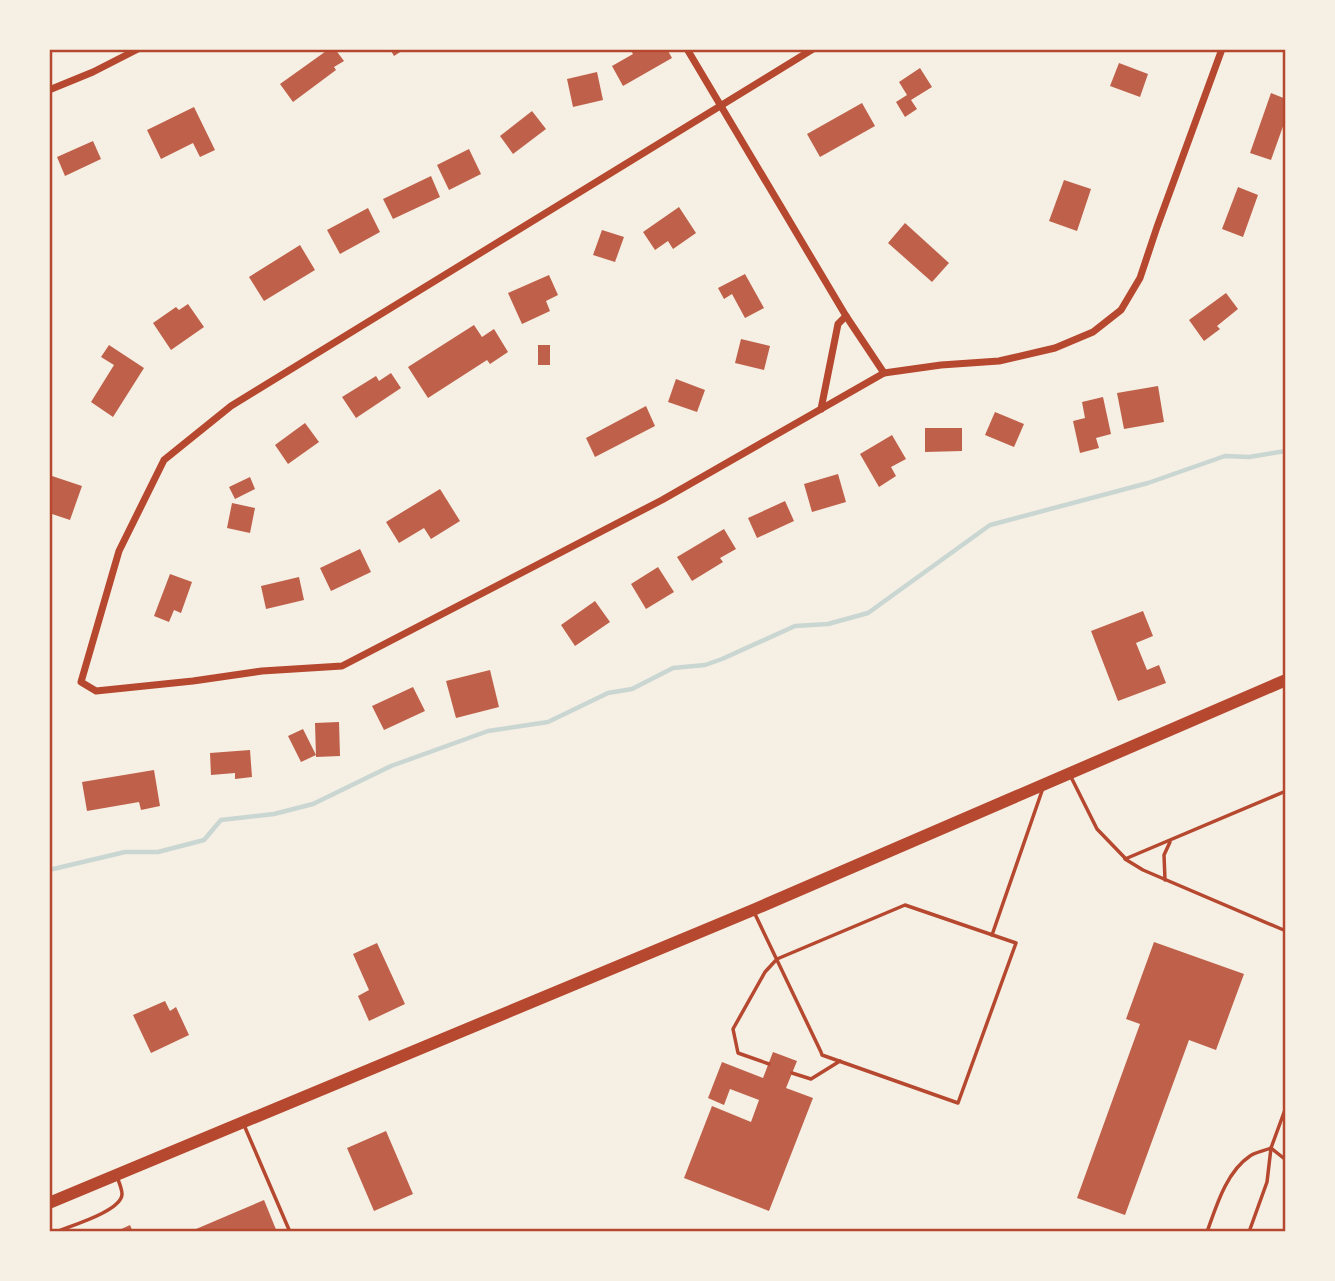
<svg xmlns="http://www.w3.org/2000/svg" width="1335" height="1281" viewBox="0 0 1335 1281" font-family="'PT Sans Narrow',sans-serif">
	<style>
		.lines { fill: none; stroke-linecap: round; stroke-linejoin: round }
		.stream { stroke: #c9d6d2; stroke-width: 4.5 }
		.building { fill: #bf614a }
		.service { stroke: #b5482f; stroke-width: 3.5 }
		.minor { stroke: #b5482f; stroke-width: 7 }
		.primary { stroke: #b5482f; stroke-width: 12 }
		.neatline { fill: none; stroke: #b5482f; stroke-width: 2.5 }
	</style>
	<rect width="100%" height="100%" fill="#f6efe4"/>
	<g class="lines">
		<polyline class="stream" points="49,870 125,852 158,852 204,840 221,820 274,814 313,804 391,766 488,731 548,722 608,693 632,689 673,668 705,665 722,659 795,626 828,624 868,613 990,525 1148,483 1225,456 1249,457 1286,451"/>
	</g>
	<g class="building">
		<polygon points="329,49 335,49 344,61 334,67 336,70 293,102 280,84"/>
		<polygon points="390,49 405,49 394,56"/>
		<polygon points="630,49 667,49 672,58 623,86 612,66 633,54"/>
		<polygon points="1119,63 1148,74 1140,97 1110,86"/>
		<polygon points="920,68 932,87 911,100 917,109 905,117 896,102 907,95 899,82"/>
		<polygon points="597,72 603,100 573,107 567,79"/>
		<polygon points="1271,93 1286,99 1286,118 1271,160 1250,153"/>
		<polygon points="862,103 875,126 820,157 807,134"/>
		<polygon points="194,107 215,150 200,157 193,143 161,159 147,130"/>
		<polygon points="532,111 546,129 513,154 500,136"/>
		<polygon points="93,141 101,159 65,176 57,157"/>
		<polygon points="469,149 481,174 449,190 437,165"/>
		<polygon points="431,176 440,197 393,219 383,199"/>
		<polygon points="1064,180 1091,189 1077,231 1049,221"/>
		<polygon points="1238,187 1258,195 1243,237 1222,229"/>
		<polygon points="679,207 696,233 673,249 668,241 655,250 643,232"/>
		<polygon points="368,208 380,232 340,254 327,230"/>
		<polygon points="905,223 949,263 932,282 888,243"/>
		<polygon points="602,230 624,237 615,262 593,255"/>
		<polygon points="300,245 315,270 264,301 249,277"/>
		<polygon points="745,274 764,308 745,318 732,294 724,299 718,288"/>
		<polygon points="549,275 558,295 546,301 550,311 522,324 508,293"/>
		<polygon points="1226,293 1238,309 1217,326 1220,329 1204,341 1189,320"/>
		<polygon points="188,304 204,327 171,350 153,323 176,307 179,310"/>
		<polygon points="474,325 482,337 494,329 508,352 490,364 487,360 428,398 408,367"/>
		<polygon points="741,339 770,346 764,370 735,363"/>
		<polygon points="109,345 144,368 113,417 91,402 114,365 101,357"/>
		<rect x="538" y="345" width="12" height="20"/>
		<polygon points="391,373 401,388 356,418 342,397 376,376 379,381"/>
		<polygon points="676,379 705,390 697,412 668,402"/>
		<polygon points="1158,386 1164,422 1124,429 1117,393"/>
		<polygon points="1103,397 1111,434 1096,438 1099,448 1080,453 1073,421 1085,418 1082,402"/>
		<polygon points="646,406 655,426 595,457 586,438"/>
		<polygon points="995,412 1024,424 1014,447 985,435"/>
		<polygon points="305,423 319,442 288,464 275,445"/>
		<polygon points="925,428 962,428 962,451 925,452"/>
		<polygon points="892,435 906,459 891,467 896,476 879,487 860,454"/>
		<polygon points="838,474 846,502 812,512 804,484"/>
		<polygon points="49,475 82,486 70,520 49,513"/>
		<polygon points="250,477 255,489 235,499 229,487"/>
		<polygon points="440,489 460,521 431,539 424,528 399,543 386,522"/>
		<polygon points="785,501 794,521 757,538 748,518"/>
		<polygon points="232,503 255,508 250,533 227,528"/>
		<polygon points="724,529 736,549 720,558 723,562 692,581 677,557"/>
		<polygon points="360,549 371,572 331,591 320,568"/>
		<polygon points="658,567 674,592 646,609 631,584"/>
		<polygon points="170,574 192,582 181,613 174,610 169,622 154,616"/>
		<polygon points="299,577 304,600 266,609 261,586"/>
		<polygon points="595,601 610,622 575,646 561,625"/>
		<polygon points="1143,611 1153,636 1136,643 1147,670 1159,665 1166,683 1118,701 1091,631"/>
		<polygon points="490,670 499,707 456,718 446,681"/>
		<polygon points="413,687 425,711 384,730 372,706"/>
		<polygon points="339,722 340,756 316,757 315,723"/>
		<polygon points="303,729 316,755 301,762 288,736"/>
		<polygon points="250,750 252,777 235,779 235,773 211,775 210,753"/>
		<polygon points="154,770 160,806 141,810 139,802 87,811 82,782"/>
		<polygon points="1154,942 1244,974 1216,1050 1189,1040 1125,1215 1077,1198 1140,1024 1126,1019"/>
		<polygon points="377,943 405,1004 369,1021 358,996 369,990 353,954"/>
		<polygon points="165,1001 170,1011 176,1007 189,1035 151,1053 133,1015"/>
		<polygon points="773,1052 797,1061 786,1088 813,1098 769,1211 684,1178 712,1106 751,1122 759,1100 730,1089 724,1105 708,1098 722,1062 763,1078"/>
		<polygon points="386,1131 413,1194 374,1211 347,1148"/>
		<polygon points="264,1200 277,1232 189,1232"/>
		<polygon points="130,1225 133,1232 115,1232"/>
	</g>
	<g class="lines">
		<g class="service">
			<polyline points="1070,775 1097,829 1125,858"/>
			<polyline points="1286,791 1125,859 1143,870 1286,931"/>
			<polyline points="1165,880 1164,855 1170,842"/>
			<polyline points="754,912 821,1052 822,1055 958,1103 1016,943 905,905 777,959 765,972 733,1029 738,1053 769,1064"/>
			<polyline points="992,935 1043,788"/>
			<polyline points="792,1073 811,1079 840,1061"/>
			<polyline points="1286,1107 1271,1148 1286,1160"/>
			<polyline points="244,1125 290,1232"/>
			<path d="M 56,1232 C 70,1226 122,1211 122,1194 C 122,1189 119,1182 117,1177"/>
			<path d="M 1207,1232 C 1216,1207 1226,1172 1250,1156 C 1255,1152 1264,1151 1271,1148 L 1267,1182 L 1249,1232"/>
		</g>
		<g class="minor">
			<polyline points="687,49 846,316 884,373"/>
			<polyline points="813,49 231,406 164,460 119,551 81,682 96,691 193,681 262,671 342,666 662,500 884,373 941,365 999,361 1055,348 1093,332 1121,310 1140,278 1157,227 1222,49"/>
			<polyline points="49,90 93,72 138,49"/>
			<polyline points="821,409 838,324 846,316"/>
		</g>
		<polyline class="primary" points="49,1203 753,910 1286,680"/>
	</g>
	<rect width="1335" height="1281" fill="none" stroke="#f6efe4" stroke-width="102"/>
	<rect x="51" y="51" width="1233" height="1179" class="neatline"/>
</svg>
